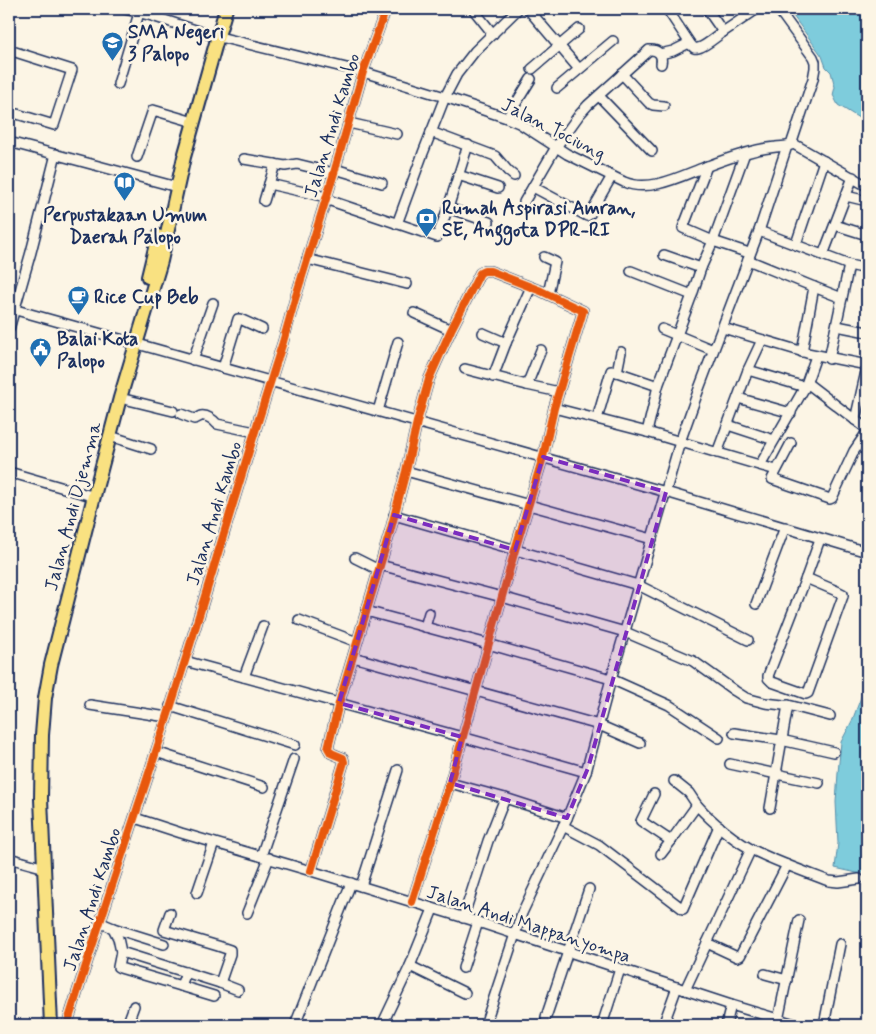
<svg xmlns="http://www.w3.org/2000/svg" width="876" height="1034" viewBox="0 0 876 1034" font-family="Mynerve,sans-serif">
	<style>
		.water { fill: #7eccdc; stroke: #568daa }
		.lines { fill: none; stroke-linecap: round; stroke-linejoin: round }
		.minor-casing { stroke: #1b2f5e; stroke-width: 12 }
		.highway-casing { stroke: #1b2f5e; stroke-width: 16 }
		.minor { stroke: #fcf5e5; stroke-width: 9 }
		.highway { stroke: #f9e181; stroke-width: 12 }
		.cycleway-casing { stroke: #fcf5e5; stroke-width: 11 }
		.cycleway { stroke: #e8590c; stroke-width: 8 }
		.marked { fill: #7b2cbf; fill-opacity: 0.2; stroke: #7b2cbf; stroke-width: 4; stroke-dasharray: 10 6; stroke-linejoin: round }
		.labels { text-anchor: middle; stroke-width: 5; stroke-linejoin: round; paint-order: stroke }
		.poi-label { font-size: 19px; font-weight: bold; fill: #1b2f5e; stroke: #fcf5e5; text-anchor: start }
		.street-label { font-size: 19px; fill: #1b2f5e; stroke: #fcf5e5 }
	</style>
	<rect width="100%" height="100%" fill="#fcf5e5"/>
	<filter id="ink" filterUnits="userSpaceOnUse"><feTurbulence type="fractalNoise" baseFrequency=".02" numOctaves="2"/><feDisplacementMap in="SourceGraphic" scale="10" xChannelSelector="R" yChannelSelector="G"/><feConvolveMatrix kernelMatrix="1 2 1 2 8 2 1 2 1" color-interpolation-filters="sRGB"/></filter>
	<g filter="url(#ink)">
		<g class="water">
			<polygon points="788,9 867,9 867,123 838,105 833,95 835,87 831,72 826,67 822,56"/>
			<polygon points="866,684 867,684 867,873 857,873 835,868 838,843 836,802 838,773 841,742 852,721"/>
		</g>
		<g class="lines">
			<defs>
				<g id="minor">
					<path d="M 125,9 L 152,16 L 211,35 L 363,72 L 445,97 L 507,118 L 519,123 L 567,154 L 624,182 C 650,193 681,176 705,167 C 718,162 732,157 746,153 C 755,150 766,148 776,147 C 781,146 786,147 791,145 L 813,79 L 815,68 L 815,62 L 813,57 L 778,9"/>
					<polyline points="473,9 493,34"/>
					<polyline points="528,9 579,69"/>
					<path d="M 667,9 L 691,45 C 694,48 694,49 698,48 C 705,47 717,36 723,32"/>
					<polyline points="707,9 723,32 757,9"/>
					<polyline points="9,50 72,70 54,125 17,114"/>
					<polyline points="660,54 673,51 689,43"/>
					<polyline points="532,69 579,29"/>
					<polyline points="622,74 649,103 653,105 664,106"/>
					<polyline points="118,84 139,13"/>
					<polyline points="557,88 613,41"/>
					<polyline points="599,96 652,151"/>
					<polyline points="507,118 531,79"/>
					<polyline points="349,123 397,134"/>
					<polyline points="431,132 495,156 508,171 514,176"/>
					<polyline points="9,142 177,187"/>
					<polyline points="792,143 867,186"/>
					<polyline points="137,157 153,110 187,120"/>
					<polyline points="244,159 285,166 297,164 334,173"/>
					<polyline points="707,166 683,228 713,241 749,253"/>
					<polyline points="335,169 382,183"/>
					<polyline points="458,175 498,188"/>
					<polyline points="269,184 326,197"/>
					<polyline points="533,187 587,216 590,214 612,176"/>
					<polyline points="846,196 867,201"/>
					<polyline points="325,199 437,237 448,208 468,145"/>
					<polyline points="264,201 275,164"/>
					<path d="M 524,202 L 556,147 L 579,115 L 588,105 L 649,50 C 658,49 663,55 661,64"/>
					<polyline points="448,208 489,222"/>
					<polyline points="397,224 423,153 445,97 457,74 475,51 518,9"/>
					<polyline points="835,225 867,235"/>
					<polyline points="759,231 849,265 867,269"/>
					<polyline points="796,244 824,161"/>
					<polyline points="664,255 701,268"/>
					<polyline points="823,255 853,177"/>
					<polyline points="544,257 555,262 548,294"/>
					<polyline points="307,259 407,284"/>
					<polyline points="748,260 814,287 842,298 829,359"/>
					<polyline points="631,271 692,295"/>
					<polyline points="842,298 849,265"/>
					<polyline points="9,308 666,492 867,552"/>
					<polyline points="414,313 451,330"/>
					<polyline points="837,326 867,332"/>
					<polyline points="723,328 807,353 867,365"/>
					<polyline points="9,329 31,252 56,154"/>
					<polyline points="662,329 713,350"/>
					<polyline points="483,333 506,343"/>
					<polyline points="802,352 814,287"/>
					<polyline points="193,360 213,303"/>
					<polyline points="223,368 238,319 240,319 262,329"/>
					<polyline points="465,369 527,385 541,350"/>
					<polyline points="748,370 805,387"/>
					<polyline points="617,372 621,352"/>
					<polyline points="493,377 506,343 531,287"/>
					<polyline points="807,383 867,429"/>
					<polyline points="527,385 559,392"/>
					<polyline points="120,398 173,411"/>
					<polyline points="738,398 791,413"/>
					<polyline points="554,408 647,432 776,470"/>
					<polyline points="378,411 398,342"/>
					<path d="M 181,414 L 194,419 C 197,419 198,417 201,416 C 207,415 214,420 217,424 L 255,432"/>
					<polyline points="597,419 611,371 614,371 658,386"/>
					<polyline points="855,420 867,367"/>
					<polyline points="728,425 774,440"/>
					<polyline points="647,432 658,386 692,295 701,268 713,241 745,153"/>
					<polyline points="110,436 151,449"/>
					<polyline points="791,443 772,479 830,499 832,498 854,451 867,432"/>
					<polyline points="717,453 748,370 762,340"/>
					<polyline points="760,465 805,387 816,356"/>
					<polyline points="406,471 652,539"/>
					<polyline points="9,472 88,495 94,496"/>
					<polyline points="394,515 638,585 748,640"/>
					<polyline points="355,558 379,570"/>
					<polyline points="380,565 502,597 625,632 693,661 735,691 746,698 765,703 792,706 830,716"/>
					<polygon points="806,578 839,592 843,594 843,596 808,693 806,694 772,682 768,678 768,676"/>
					<polyline points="806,578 820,539"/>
					<polyline points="756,604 785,527"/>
					<polyline points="366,611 488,644 611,679 669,705 719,738"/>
					<polyline points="299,620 357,642"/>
					<polyline points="425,627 429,613"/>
					<polyline points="353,657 599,725 640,743"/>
					<polyline points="185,661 462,737 586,772"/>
					<polyline points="244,677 263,626"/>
					<polyline points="90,705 167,717"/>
					<polyline points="170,706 295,745"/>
					<polyline points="734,733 781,740 834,752"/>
					<polyline points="156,752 264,787"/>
					<polyline points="730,764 819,783"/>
					<polyline points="674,781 689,793 697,805"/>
					<polyline points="450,783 505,798 567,818"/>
					<path d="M 654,794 L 641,821 L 671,841 L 697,805 C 712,822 737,843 757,852 C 780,863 805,872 829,881 L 838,882 L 859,879"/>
					<polyline points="770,808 788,705"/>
					<polyline points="135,818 181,833 311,871 478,922 731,1005 798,1025"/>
					<polyline points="563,826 599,845 683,909 719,826"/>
					<polyline points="661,854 671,841"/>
					<polyline points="261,856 294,759"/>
					<polyline points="9,858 45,868"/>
					<polyline points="311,871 344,762 343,758 331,753 328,748 339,703 390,532 406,471 417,422 429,379 451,330 480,273 484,271 490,271 541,291 583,311 554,408 543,457 515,550 450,783 412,902"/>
					<polyline points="361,886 398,770"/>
					<polyline points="197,893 214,843"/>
					<polyline points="170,913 164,930 218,946 230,950 230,954 220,983"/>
					<polyline points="247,913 269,858"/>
					<polyline points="463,918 488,841 505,798"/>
					<polyline points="99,922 113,928 118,938 121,952 220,983 238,990"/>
					<polyline points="113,928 164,944"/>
					<polyline points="707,943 737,957 740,956 787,865"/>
					<polyline points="121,952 118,967 120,968 181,986 186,972"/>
					<polyline points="410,966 465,993"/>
					<polyline points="463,968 478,922"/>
					<polyline points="765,974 787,980"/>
					<polyline points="181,986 214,996"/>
					<polyline points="685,990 751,849"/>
					<polyline points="546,1017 589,889"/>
					<polyline points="665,1020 677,987"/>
					<path d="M 67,1025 C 105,903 147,783 185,661 C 218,555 249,448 283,342 L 295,299 L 334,173 L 363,72 L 386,9"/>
					<polyline points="127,1025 134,1006"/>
					<polyline points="295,1025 351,883"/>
					<polyline points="382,1025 410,966 433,909"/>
					<polyline points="485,1025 522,913 567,818 586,772 611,679 680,442 700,386 759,231 787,146"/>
					<polyline points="543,1025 544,1024"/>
					<polyline points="602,1025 620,969"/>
					<polyline points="726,1025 731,1005"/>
					<polyline points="777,1025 799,920"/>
					<polyline points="824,1025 840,944"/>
				</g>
				<g id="highway">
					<polyline points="148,277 158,236"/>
					<polyline points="51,1025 41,799 42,735 45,698 51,665 94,496 120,398 161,261 184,157 218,36 226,9"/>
				</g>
			</defs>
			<use href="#minor" class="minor-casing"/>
			<use href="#highway" class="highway-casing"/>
			<use href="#minor" class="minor"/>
			<use href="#highway" class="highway"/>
			<defs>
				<g id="cycleway">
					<polyline points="311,871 344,762 343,758 331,753 328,748 339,703 390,532 406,471 417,422 429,379 451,330 480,273 484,271 490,271 541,291 583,311 554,408 543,457 515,550 450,783 412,902"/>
					<path d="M 67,1025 C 105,903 147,783 185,661 C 218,555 249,448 283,342 L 295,299 L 334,173 L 363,72 L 386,9"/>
				</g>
			</defs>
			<use href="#cycleway" class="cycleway-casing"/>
			<use href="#cycleway" class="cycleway"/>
		</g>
	</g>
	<path class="marked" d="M 543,457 L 666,492 L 588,768 L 567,818 L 450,783 L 462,737 L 339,703 L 394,515 L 515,550 Z"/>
	<defs>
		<symbol id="school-pin" viewBox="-11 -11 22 30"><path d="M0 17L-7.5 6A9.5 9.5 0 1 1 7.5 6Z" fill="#1f6fb2" stroke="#fcf5e5"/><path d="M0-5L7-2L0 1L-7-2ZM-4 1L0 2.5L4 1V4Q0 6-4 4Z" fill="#fff"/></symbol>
		<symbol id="library-pin" viewBox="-11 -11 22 30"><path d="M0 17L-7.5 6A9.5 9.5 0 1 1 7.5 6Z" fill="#1f6fb2" stroke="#fcf5e5"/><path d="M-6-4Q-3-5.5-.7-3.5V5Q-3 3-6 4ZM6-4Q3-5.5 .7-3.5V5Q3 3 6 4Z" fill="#fff"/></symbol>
		<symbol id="bank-pin" viewBox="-11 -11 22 30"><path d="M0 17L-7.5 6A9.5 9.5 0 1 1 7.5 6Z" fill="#1f6fb2" stroke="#fcf5e5"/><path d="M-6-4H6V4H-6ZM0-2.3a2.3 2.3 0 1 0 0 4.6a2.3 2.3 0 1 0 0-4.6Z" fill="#fff"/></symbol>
		<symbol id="cafe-pin" viewBox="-11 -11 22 30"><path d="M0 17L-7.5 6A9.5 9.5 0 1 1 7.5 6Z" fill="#1f6fb2" stroke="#fcf5e5"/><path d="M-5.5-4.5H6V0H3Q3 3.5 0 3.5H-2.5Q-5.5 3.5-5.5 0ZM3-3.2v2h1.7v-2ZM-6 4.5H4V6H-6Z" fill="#fff"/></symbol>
		<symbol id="civic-pin" viewBox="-11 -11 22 30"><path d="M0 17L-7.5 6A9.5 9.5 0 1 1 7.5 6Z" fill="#1f6fb2" stroke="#fcf5e5"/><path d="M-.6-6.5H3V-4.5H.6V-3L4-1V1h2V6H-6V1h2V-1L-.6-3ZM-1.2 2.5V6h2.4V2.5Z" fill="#fff"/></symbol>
	</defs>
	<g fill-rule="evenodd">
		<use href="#school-pin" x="100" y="30" width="25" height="34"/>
		<use href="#library-pin" x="112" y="170" width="25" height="34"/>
		<use href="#bank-pin" x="414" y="206" width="25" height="34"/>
		<use href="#cafe-pin" x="66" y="284" width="25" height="34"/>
		<use href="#civic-pin" x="28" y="336" width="25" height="34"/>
	</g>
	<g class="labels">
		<g class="poi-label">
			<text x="128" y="38">SMA Negeri<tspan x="128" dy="22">3 Palopo</tspan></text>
			<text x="442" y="214">Rumah Aspirasi Amran,<tspan x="442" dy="22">SE, Anggota DPR-RI</tspan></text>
			<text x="125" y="221" text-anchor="middle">Perpustakaan Umum<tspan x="125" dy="22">Daerah Palopo</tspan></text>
			<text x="94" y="303">Rice Cup Beb</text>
			<text x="57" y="345">Balai Kota<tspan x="57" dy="22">Palopo</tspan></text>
		</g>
		<g class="street-label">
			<text transform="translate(331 125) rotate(-73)" y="7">Jalan Andi Kambo</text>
			<text transform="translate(554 128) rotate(27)" y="7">Jalan Tociung</text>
			<text transform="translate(72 506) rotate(-75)" y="7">Jalan Andi Djemma</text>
			<text transform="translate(213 513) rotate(-73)" y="7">Jalan Andi Kambo</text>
			<text transform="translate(91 899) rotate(-72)" y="7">Jalan Andi Kambo</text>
			<text transform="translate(529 923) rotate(18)" y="7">Jalan Andi Mappanyompa</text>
		</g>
	</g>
	<rect width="876" height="1034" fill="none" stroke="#fcf5e5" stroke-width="30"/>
	<rect x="15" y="15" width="846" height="1004" fill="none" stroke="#1b2f5e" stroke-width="2" filter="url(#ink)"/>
</svg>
